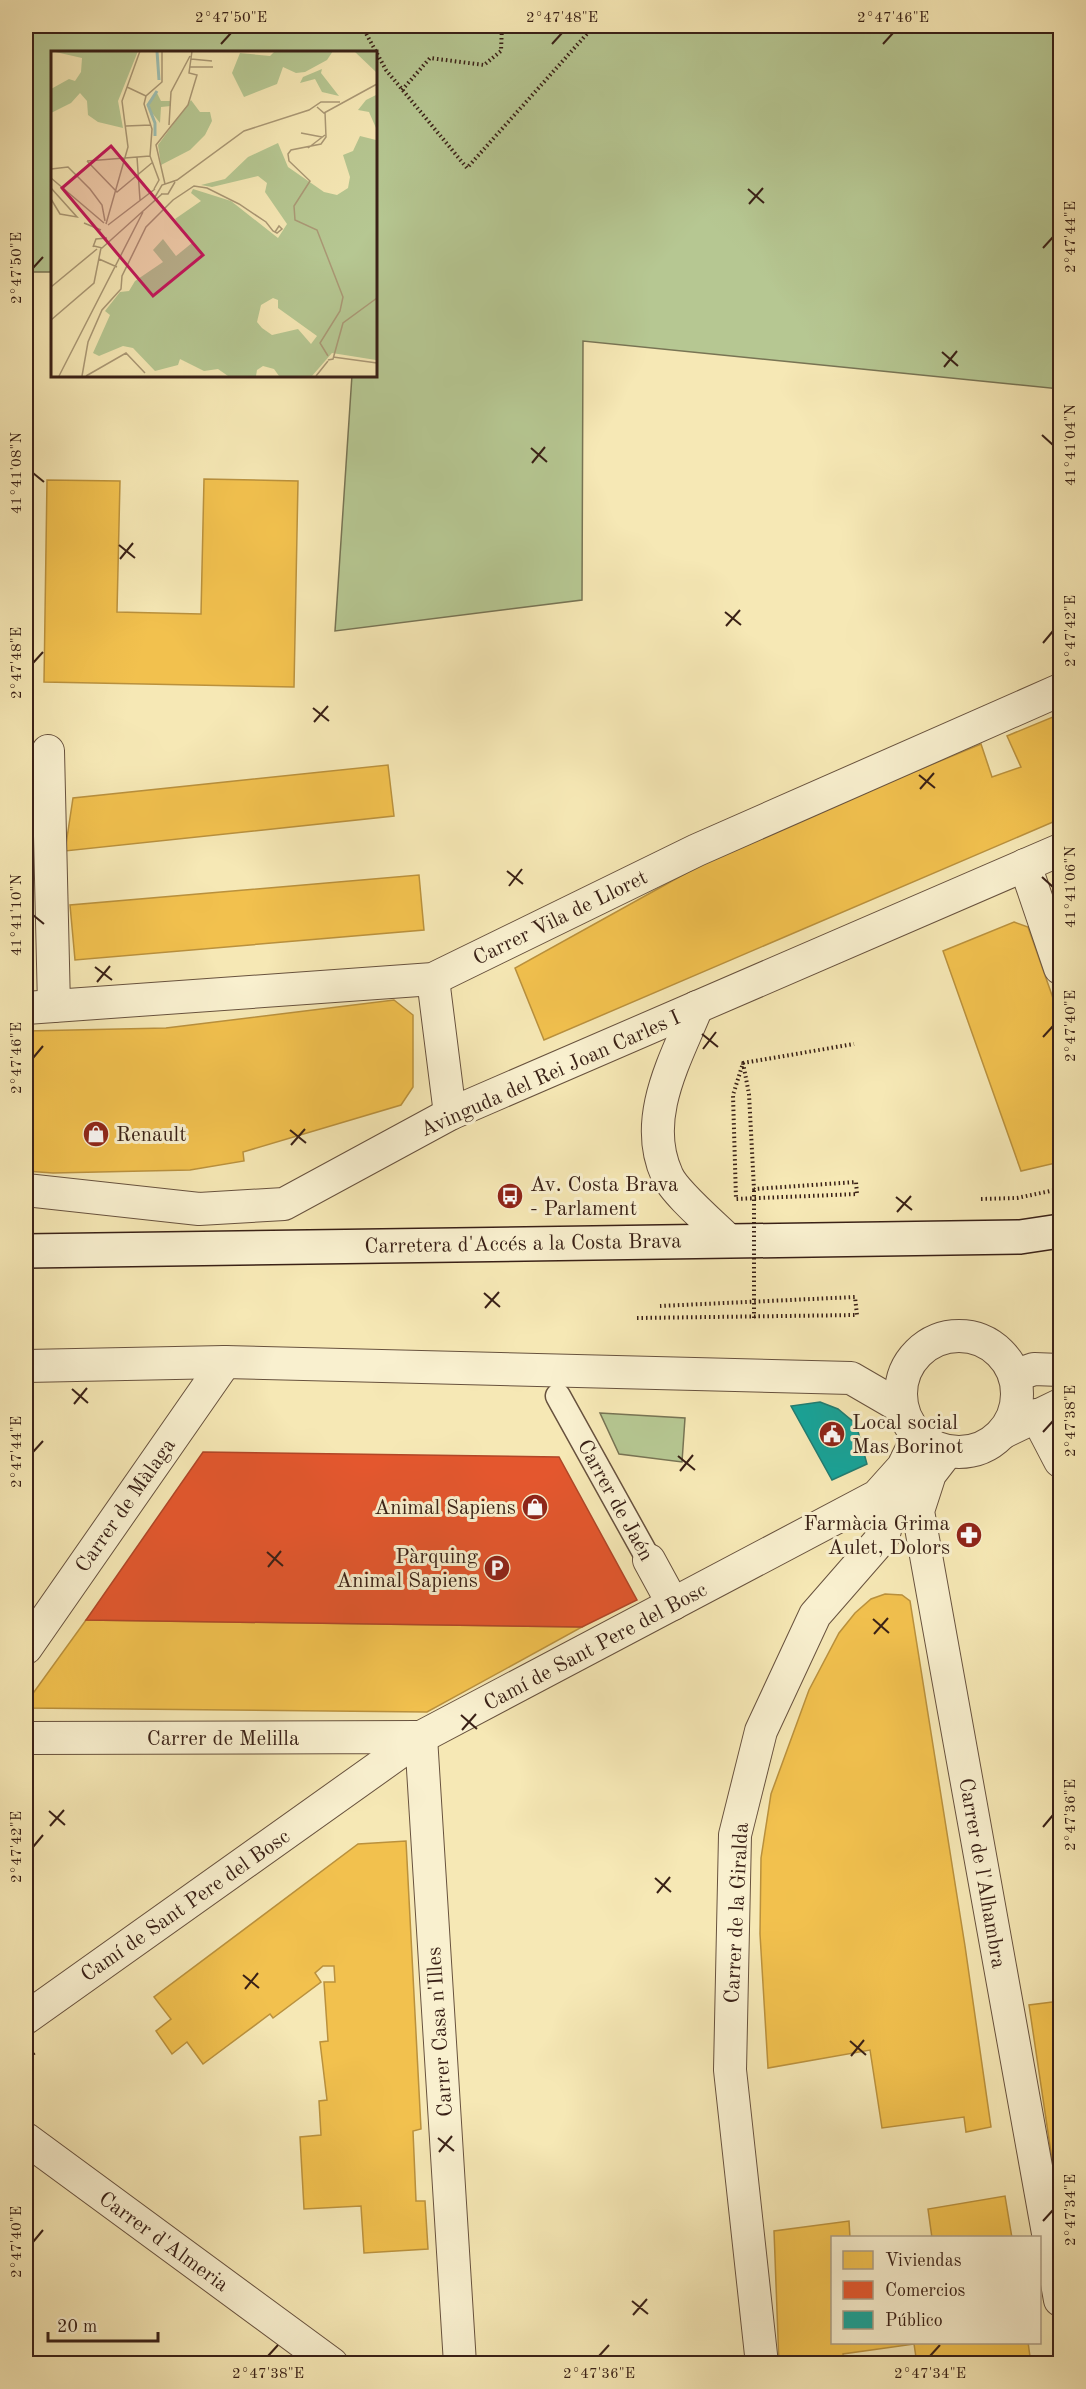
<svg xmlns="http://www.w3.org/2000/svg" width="1086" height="2389" viewBox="0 0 1086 2389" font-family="'Old Standard TT',serif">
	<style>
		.green { fill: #b6c792; stroke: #787454; stroke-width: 1.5 }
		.homes { fill: #f2c14e; stroke: #ba913d; stroke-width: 1.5 }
		.shops { fill: #e4572e; stroke: #b14627; stroke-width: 1.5 }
		.public { fill: #17a398; stroke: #217c71; stroke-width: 1.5 }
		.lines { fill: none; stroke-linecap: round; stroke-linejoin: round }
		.pedestrian-casing { stroke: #68523e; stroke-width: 27 }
		.minor-casing { stroke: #68523e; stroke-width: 34 }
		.secondary-casing { stroke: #392016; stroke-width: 36 }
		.path { stroke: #392016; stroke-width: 4; stroke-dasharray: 1.5 3; stroke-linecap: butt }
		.pedestrian { stroke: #f9f0cf; stroke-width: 24 }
		.minor { stroke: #f9f0cf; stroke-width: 32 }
		.secondary { stroke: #f9f0cf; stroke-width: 33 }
		.path-bridge { stroke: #392016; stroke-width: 4; stroke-dasharray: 1.5 3; stroke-linecap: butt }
		.ticks { fill: none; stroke: #392016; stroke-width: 2 }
		.labels { text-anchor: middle; stroke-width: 6; stroke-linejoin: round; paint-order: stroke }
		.street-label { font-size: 21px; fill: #392016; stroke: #f9f0cf }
		.poi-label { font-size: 21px; fill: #392016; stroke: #f9f0cf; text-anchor: start }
		.inset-river { fill: none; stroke: #9dbfb3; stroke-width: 3 }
		.inset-road { fill: none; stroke: #aa9875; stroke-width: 1.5 }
		.view { fill: #c2185b; fill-opacity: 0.15; stroke: #c2185b; stroke-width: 3 }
		.inset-edge { fill: none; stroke: #392016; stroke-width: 3 }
		.neatline { fill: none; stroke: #392016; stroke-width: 2 }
		.ticks-label { font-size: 15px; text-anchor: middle; fill: #392016 }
	</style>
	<rect width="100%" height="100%" fill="#f6e8b5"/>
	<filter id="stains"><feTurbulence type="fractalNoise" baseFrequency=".00333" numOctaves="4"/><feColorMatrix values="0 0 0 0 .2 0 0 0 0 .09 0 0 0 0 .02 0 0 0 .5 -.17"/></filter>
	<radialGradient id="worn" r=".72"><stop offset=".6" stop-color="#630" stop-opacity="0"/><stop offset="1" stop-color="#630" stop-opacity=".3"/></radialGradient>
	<g class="green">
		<polygon points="26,26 1060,26 1060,389 583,341 582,600 335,631 352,375 375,375 375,52 52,52 52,272 26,272"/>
		<polygon points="600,1413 685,1418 682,1462 619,1454"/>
	</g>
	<g class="homes">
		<polygon points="204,479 298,481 294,687 44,682 47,480 120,481 117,612 201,614"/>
		<polygon points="1060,714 1060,819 544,1040 515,968 699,866 839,803 981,744 992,777 1021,767 1007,736"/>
		<polygon points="388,765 394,816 65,851 73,798"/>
		<polygon points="419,875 424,930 75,960 70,905"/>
		<polygon points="1014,922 1028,927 1060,1018 1060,1162 1021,1171 943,951"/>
		<polygon points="394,1000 413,1015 413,1087 401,1105 243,1152 244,1161 190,1170 53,1173 26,1171 26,1031 166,1028"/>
		<polygon points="885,1594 902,1595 910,1601 965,1946 991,2127 966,2132 964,2117 882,2128 870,2050 768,2068 760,1934 761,1858 771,1794 809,1690 839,1633 855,1613 871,1599"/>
		<polygon points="86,1620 582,1627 427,1712 26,1708 26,1703"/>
		<polygon points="406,1841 421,2129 413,2131 416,2201 425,2201 428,2249 364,2253 361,2206 304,2209 300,2137 321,2135 319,2101 327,2100 320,2042 328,2041 324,1982 335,1982 334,1966 323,1966 315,1973 321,1982 273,2018 270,2014 203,2064 187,2042 172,2054 156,2031 171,2019 154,1997 358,1844"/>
		<polygon points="1060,2001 1060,2213 1029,2005"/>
		<polygon points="1005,2196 1012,2238 932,2238 928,2209"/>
		<polygon points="849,2221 850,2238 832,2238 832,2342 1028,2342 1031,2364 917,2364 914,2344 843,2354 844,2364 779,2364 774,2231"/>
	</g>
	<g class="shops">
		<polygon points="26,917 32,986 26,986"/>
		<polygon points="203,1452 559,1457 637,1600 582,1627 86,1620"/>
	</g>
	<polygon class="public" points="820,1402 838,1409 856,1424 867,1464 832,1480 791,1406"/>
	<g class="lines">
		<defs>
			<polyline id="pedestrian" points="558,1396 649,1560"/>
			<g id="minor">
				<polyline points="48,751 54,1006"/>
				<polyline points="1025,865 1060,968"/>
				<polyline points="433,979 450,1114"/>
				<path d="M 697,1007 C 676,1059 641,1118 667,1175 C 674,1192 713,1225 727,1239"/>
				<polyline points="26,1008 433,979 697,850 1060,690"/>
				<polyline points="26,1190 199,1209 284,1204 450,1114 1060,850"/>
				<circle cx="959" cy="1394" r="58"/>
				<polyline points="26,1366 225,1362 851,1378 901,1407"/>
				<polyline points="1016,1375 1034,1369 1060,1370"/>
				<polyline points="1036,1415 1060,1461"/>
				<polyline points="1004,1432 1060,1405"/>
				<polyline points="947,1452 930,1474 918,1511 1060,2300"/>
				<polyline points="649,1560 673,1604"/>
				<polyline points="26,1648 225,1362"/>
				<polyline points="26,1738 421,1737 460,2364"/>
				<polyline points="26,2018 421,1737 877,1496 903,1467 918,1436"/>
				<polyline points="26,2139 332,2364"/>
				<polyline points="762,2364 730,2070 735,1835 761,1731 815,1615 883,1537 901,1474"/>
			</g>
			<polyline id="secondary" points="26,1251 1020,1237 1060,1231"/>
		</defs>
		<use href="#pedestrian" class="pedestrian-casing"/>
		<use href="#minor" class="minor-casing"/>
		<use href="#secondary" class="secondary-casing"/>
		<g class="path">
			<polyline points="362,26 386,70 467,168 594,26"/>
			<polyline points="26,27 26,26"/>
			<polyline points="402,90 430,58 484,65 501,51 502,26"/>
			<polyline points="743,1063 749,1094 754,1189 856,1182 857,1194 736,1199 733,1095 743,1063 854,1044"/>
			<polyline points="981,1199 1017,1198 1060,1189"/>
			<polyline points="637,1318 857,1315 855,1297 660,1306"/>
			<polyline points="26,2059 35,2052"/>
		</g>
		<use href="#pedestrian" class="pedestrian"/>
		<use href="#minor" class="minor"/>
		<use href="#secondary" class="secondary"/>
		<polyline class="path-bridge" points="754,1318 754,1189"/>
	</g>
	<path class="ticks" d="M 221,44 L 231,33M 552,44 L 562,33M 883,44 L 893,33M 748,189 L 764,203M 749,204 L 763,188M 1043,248 L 1053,237M 33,268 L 43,257M 942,352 L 958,366M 944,367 L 957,351M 1042,435 L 1053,445M 531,448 L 547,462M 532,463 L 545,447M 33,473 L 44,482M 119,545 L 135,558M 120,559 L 133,543M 725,612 L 741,625M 726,626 L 740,610M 1043,643 L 1053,631M 33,663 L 43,652M 313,708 L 329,721M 314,722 L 328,706M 919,775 L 935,788M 920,789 L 934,773M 507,871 L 523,884M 1042,877 L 1053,887M 509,886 L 522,869M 33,915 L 44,924M 95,967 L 112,980M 97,982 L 110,966M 702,1034 L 718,1047M 1043,1037 L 1053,1026M 703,1049 L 716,1032M 33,1058 L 43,1046M 290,1130 L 306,1143M 291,1145 L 305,1129M 896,1197 L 912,1210M 897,1212 L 911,1196M 484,1293 L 500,1307M 485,1308 L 499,1292M 72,1389 L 88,1403M 74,1404 L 87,1388M 1043,1432 L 1053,1421M 33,1452 L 43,1441M 678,1456 L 695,1470M 680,1471 L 693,1455M 267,1552 L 283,1566M 268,1567 L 281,1551M 873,1619 L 889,1633M 874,1634 L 888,1618M 461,1715 L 477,1729M 462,1730 L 476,1714M 49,1811 L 65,1825M 50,1826 L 64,1810M 1043,1827 L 1053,1815M 33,1847 L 43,1835M 655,1878 L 671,1892M 657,1893 L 670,1877M 243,1975 L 259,1988M 245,1989 L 258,1973M 850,2041 L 866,2055M 851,2056 L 864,2040M 438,2138 L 454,2151M 439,2152 L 452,2136M 1043,2221 L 1053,2210M 33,2242 L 43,2230M 632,2301 L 648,2314M 633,2315 L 647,2299M 268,2356 L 278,2345M 599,2356 L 609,2345M 930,2356 L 940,2345"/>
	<defs>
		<symbol id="shop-disc" viewBox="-11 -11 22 22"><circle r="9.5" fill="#8f2418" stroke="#f9f0cf"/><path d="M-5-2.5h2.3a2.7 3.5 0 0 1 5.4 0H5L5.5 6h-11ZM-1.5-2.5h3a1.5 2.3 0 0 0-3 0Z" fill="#fff"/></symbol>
		<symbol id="bus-disc" viewBox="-11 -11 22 22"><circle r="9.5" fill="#8f2418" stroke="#f9f0cf"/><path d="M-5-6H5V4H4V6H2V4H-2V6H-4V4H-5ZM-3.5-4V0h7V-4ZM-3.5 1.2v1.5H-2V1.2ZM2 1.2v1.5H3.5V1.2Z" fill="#fff"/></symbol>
		<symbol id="civic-disc" viewBox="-11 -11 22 22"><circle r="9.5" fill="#8f2418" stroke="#f9f0cf"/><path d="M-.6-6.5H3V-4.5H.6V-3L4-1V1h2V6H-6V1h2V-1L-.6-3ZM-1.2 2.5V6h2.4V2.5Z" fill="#fff"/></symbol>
		<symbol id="pharmacy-disc" viewBox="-11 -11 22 22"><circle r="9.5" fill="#8f2418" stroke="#f9f0cf"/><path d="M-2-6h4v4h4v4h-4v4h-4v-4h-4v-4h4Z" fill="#fff"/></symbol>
		<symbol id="parking-disc" viewBox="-11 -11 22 22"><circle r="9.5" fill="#8f2418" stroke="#f9f0cf"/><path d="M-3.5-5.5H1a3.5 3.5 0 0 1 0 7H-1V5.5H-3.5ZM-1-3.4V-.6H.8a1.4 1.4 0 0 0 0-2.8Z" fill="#fff"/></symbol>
	</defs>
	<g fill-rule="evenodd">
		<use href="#shop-disc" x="81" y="1119" width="30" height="30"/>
		<use href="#bus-disc" x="495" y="1181" width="30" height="30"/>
		<use href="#civic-disc" x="817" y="1419" width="30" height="30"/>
		<use href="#shop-disc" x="520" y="1492" width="30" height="30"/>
		<use href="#pharmacy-disc" x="954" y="1520" width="30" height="30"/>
		<use href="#parking-disc" x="482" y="1553" width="30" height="30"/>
	</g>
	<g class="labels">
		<g class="street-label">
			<text transform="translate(560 917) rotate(-26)" y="7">Carrer Vila de Lloret</text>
			<text transform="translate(550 1073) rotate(-24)" y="7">Avinguda del Rei Joan Carles I</text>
			<text transform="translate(523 1243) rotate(-1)" y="7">Carretera d'Accés a la Costa Brava</text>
			<text transform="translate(616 1500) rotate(61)" y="7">Carrer de Jaén</text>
			<text transform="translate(125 1505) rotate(-55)" y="7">Carrer de Màlaga</text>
			<text transform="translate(595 1646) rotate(-28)" y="7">Camí de Sant Pere del Bosc</text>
			<text x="223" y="1745">Carrer de Melilla</text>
			<text transform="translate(983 1873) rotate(80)" y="7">Carrer de l'Alhambra</text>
			<text transform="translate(185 1905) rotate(-35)" y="7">Camí de Sant Pere del Bosc</text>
			<text transform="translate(736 1913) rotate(-87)" y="7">Carrer de la Giralda</text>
			<text transform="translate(439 2032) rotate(-94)" y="7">Carrer Casa n'Illes</text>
			<text transform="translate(164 2241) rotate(36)" y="7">Carrer d'Almeria</text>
		</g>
		<g class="poi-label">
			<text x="116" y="1141">Renault</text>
			<text x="530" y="1191">Av. Costa Brava<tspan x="530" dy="24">- Parlament</tspan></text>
			<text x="852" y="1429">Local social<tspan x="852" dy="24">Mas Borinot</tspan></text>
			<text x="516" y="1514" text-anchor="end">Animal Sapiens</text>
			<text x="950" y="1530" text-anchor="end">Farmàcia Grima<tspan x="950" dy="24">Aulet, Dolors</tspan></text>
			<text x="478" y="1563" text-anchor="end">Pàrquing<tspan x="478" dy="24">Animal Sapiens</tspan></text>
		</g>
	</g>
	<g transform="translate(51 51)">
		<rect width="326" height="326" fill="#f6e8b5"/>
		<path d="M 0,0 L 87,0 L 67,50 L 72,77 L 47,71 L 37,64 L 36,50 L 29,42 L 20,52 L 0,62 L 0,38 L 18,28 L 24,30 L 30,21 L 31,7 ZM 224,0 L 282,0 L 276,9 L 254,21 L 245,22 L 232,16 L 226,33 L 193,46 L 181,22 L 189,2 L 219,5 ZM 324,0 L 325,4 L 325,21 L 304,1 ZM 271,18 L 270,22 L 288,45 L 271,41 L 264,28 L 249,32 L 252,26 ZM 106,42 L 110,50 L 119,50 L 120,55 L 110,56 L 109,72 L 98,58 L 99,50 ZM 325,44 L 325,77 L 318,61 L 307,59 L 315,49 ZM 140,49 L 149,61 L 159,61 L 161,70 L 154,84 L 139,99 L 110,114 L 107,94 ZM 309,85 L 325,89 L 325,309 L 281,302 L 261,325 L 228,325 L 223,318 L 212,315 L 206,319 L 205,325 L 177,325 L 167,318 L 153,320 L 129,308 L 127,314 L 104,320 L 82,297 L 72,295 L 48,305 L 42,302 L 59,264 L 54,260 L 69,241 L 78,240 L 84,230 L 112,211 L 102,199 L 112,188 L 125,205 L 141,192 L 124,168 L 150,150 L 140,142 L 142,138 L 180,150 L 227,187 L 236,173 L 214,141 L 216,132 L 207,125 L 161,136 L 150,134 L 174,128 L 197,106 L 227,92 L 237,116 L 273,141 L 286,144 L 297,137 L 299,126 L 292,104 L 302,100 ZM 222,247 L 227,249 L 227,257 L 266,285 L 260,293 L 247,278 L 221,284 L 211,277 L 206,271 L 210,254 Z" fill="#b6c792" fill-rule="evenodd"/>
		<path class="inset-river" d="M 106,0 L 108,29M 104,85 L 104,72 L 97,54 L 106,40"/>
		<path class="inset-road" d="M 140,8 L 161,10M 139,16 L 162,16M 76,36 L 95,45M 266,56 L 273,62 L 326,33M 274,61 L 275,86 L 270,93 L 240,99 L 237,103 L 238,110 L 259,130 L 243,155 L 244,169 L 266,179 L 292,246 L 289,260 L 269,292 L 277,305M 118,74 L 120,41 L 139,5M 75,75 L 100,74M 250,82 L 271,86M 257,97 L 274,84M 86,106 L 89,149M 36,110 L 66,141 L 102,111M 36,110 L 99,105M 0,118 L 17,116 L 39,138 L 51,154 L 54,170M 0,127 L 53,172M 114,133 L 105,94 L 137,54 L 146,24 L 138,22 L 141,0M 0,137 L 26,166 L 9,163 L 0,148M 103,138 L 108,129 L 99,105 L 101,78 L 93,53 L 95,45 L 111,31 L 111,0M 110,143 L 117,143 L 124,131M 104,146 L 111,134 L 126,129 L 193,80 L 258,59 L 270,51 L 289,51M 33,172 L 50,179M 55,173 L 77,96 L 71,50 L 89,0M 57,174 L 104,138M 43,195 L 51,197 L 111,143M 42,196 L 45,188 L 56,187M 48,208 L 66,216M 0,236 L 46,198M 0,269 L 43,232 L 50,197M 282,306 L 326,312M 277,309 L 282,308 L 292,272 L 326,247M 8,325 L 92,161M 31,325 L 37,291 L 51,259 L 70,238 L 71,225 L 95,176 L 122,149 L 143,135 L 156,137 L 188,153 L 215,171 L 222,180 L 226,182 L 231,178 L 228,175 L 224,181M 35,325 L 75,302 L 94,322M 265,325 L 277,310"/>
		<path class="view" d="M 60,95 L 152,204 L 102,245 L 11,137 Z"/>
		<rect width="326" height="326" class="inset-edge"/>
	</g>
	<rect width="1086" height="2389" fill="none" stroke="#f6e8b5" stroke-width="66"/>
	<rect x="831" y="2236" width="210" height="108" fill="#f9f0cf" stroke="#ac9d85" stroke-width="1.5"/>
	<rect x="843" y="2251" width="30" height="18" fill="#f2c14e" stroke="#ac9d85" stroke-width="1.5"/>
	<text x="885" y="2266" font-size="18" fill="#392016">Viviendas</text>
	<rect x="843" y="2281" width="30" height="18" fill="#e4572e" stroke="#ac9d85" stroke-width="1.5"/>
	<text x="885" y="2296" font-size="18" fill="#392016">Comercios</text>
	<rect x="843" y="2311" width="30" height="18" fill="#17a398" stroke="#ac9d85" stroke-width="1.5"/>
	<text x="885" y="2326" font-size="18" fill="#392016">Público</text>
	<path d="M48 2332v9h110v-9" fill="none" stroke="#392016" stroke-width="3"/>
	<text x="57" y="2332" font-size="18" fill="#392016" stroke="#f9f0cf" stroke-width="4.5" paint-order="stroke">20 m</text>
	<rect x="33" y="33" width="1020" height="2323" class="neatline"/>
	<g class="ticks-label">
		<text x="231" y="22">2°47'50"E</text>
		<text x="562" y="22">2°47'48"E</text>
		<text x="893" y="22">2°47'46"E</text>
		<text transform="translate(1070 237) rotate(-90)" y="5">2°47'44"E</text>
		<text transform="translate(16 268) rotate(-90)" y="5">2°47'50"E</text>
		<text transform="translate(1070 445) rotate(-90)" y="5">41°41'04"N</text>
		<text transform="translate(16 473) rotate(-90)" y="5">41°41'08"N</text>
		<text transform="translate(1070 631) rotate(-90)" y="5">2°47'42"E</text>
		<text transform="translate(16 663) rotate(-90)" y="5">2°47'48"E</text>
		<text transform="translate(1070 887) rotate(-90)" y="5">41°41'06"N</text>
		<text transform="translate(16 915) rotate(-90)" y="5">41°41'10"N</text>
		<text transform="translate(1070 1026) rotate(-90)" y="5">2°47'40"E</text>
		<text transform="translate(16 1058) rotate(-90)" y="5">2°47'46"E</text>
		<text transform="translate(1070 1421) rotate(-90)" y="5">2°47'38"E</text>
		<text transform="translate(16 1452) rotate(-90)" y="5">2°47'44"E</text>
		<text transform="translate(1070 1815) rotate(-90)" y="5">2°47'36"E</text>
		<text transform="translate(16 1847) rotate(-90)" y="5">2°47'42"E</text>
		<text transform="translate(1070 2210) rotate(-90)" y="5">2°47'34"E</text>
		<text transform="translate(16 2242) rotate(-90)" y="5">2°47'40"E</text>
		<text x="268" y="2378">2°47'38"E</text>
		<text x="599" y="2378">2°47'36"E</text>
		<text x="930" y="2378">2°47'34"E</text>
	</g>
	<rect width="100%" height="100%" filter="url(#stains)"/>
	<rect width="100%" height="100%" fill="url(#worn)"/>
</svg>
